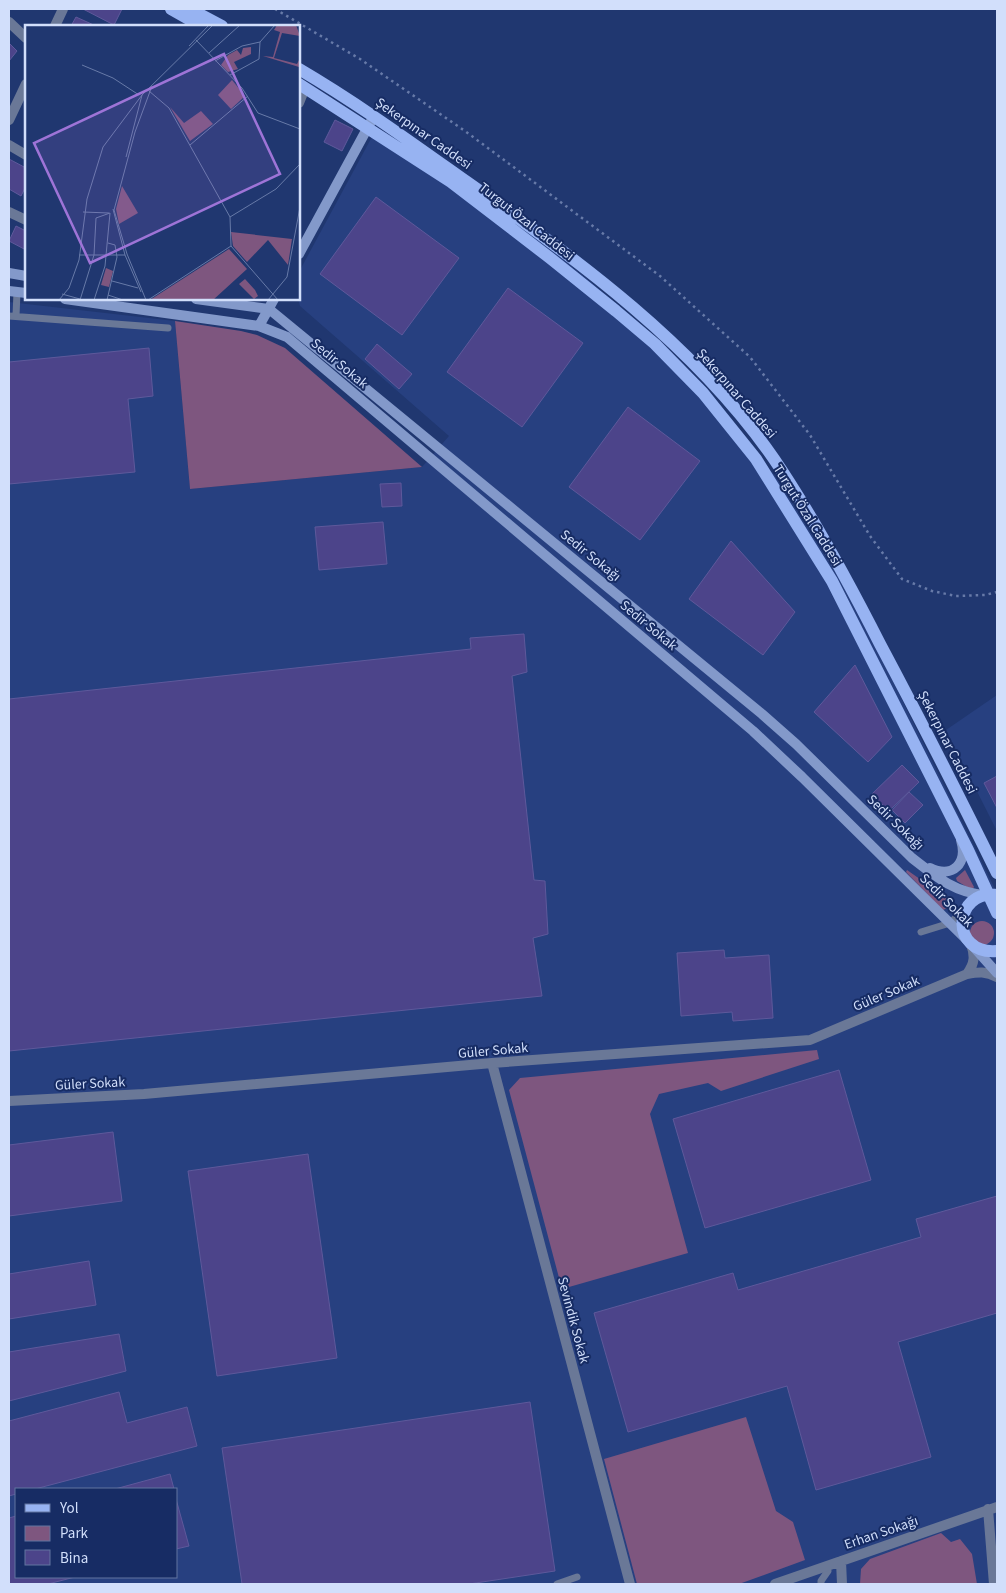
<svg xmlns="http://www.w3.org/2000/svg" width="1006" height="1593" viewBox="0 0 1006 1593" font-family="'Source Sans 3',sans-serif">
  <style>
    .built { fill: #274080; fill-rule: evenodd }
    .green { fill: #7e567f }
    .building { fill: #4c448a; stroke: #5e599b }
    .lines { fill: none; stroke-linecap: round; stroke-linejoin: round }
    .path { stroke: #677aa8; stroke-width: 2.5; stroke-dasharray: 2.5 4; stroke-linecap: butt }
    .lane { stroke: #6a7897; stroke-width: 7 }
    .street { stroke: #6a7897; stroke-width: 10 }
    .secondary { stroke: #8399ca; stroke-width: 10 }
    .primary { stroke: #97b3f2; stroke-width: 12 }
    .labels { text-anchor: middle; stroke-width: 4; stroke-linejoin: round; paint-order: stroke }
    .street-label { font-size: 14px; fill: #d2dffb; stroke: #172c64 }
    .inset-road { fill: none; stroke: #677aa8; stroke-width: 1 }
    .view { fill: #9e74d7; fill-opacity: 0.15; stroke: #9e74d7; stroke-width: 2.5 }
    .inset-edge { fill: none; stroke: #d2dffb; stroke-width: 2.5 }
  </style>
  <rect width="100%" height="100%" fill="#203770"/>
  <path class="built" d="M373 135 543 242 635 319 703 384 778 480 854 602 996 891 997 1584H9V302L175 321 190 489 422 467 449 436 300 306 298 299 299 272ZM16 1489H176V1577H16Z
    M997 695V831L946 730Z"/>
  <path class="green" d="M175 321 241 331 257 335 285 348 422 467 190 489Z
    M907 870 954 903V905L943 910 906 872Z
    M965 870 974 887 972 890 957 881 956 878Z
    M970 933a12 12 0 1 1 24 0a12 12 0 1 1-24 0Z
    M817 1050 819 1059 721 1091 708 1083 659 1094 650 1114 688 1253 562 1289 509 1090 520 1078Z
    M746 1417 776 1511 793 1522 805 1560 739 1584H637L604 1459Z
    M941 1533 951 1542 960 1539 972 1554 977 1584H860L861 1569 870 1559Z"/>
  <path class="building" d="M83 9H122L114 25Z
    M76 17 96 26H71Z
    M9 43 17 51 9 61Z
    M335 120 353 129 342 151 324 142Z
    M9 159 26 168V186L21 196 9 189Z
    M376 197 459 258 402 335 320 274Z
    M16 226 26 231V250L9 241Z
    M508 288 583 343 522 427 447 372Z
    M377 344 412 374 399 389 365 359Z
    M149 348 153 396 128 399 135 472 9 484V362Z
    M628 407 700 461 640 540 569 487Z
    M401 483 402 506 382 507 380 484Z
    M383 522 387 564 319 570 315 527Z
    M731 541 795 612 763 655 689 599Z
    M524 634 527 672 512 676 534 880 545 881 548 934 533 938 542 996 9 1051V699L471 649 470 638Z
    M855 665 892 737 868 762 814 712Z
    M902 765 919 782 889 811 872 794Z
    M997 776V808L984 783Z
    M909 792 923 805 905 823 892 810Z
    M724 950 725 958 769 955 773 1018 733 1021 732 1012 681 1016 677 953Z
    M839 1070 871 1180 705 1228 673 1119Z
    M113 1132 122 1201 9 1216V1145Z
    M308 1154 337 1358 217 1376 188 1171Z
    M997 1196V1313L898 1342 931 1457 816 1490 787 1386 628 1432 594 1313 733 1273 738 1290 921 1237 916 1219Z
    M89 1261 96 1305 9 1319V1274Z
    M119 1334 126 1371 9 1401V1352Z
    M119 1392 127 1423 187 1407 197 1446 35 1489H16V1494L9 1496V1421Z
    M530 1402 555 1571 469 1584H242L222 1448Z
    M170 1474 174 1489H115Z
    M176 1499 189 1546 176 1549Z
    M16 1516V1577H75L48 1584H9V1518Z"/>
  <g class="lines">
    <path class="path" d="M275 9 360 59 465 131 660 276 750 357 810 435 870 536 902 579 932 591 956 596 985 595 997 592"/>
    <path class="lane" d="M9 316 168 328
      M16 316 17 292
      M921 932 950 923 964 910
      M557 1584 577 1577
      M821 1584V1581L828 1571 826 1567"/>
    <path class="street" d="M9 22 26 38
      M55 26 63 9
      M299 103 305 88
      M9 120 26 84
      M9 145 26 155
      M9 212 26 220
      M967 974C975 963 975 956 971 944
      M492 1063 630 1584
      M9 1101 144 1094 492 1063 810 1040 967 974C978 972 986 971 997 977
      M988 1509 994 1584
      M841 1561 842 1584
      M775 1584 997 1507"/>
    <path class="secondary" d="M299 254 374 116
      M9 273 26 276
      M9 291 26 293
      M65 299 259 326 287 337 753 731 802 777 971 944 997 973
      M196 299 269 309 762 714 796 744 912 858C935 876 955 893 985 895
      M259 326 274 299
      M930 868C953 879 968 863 961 840"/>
    <path class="primary" d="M171 9 201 26
      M190 9 222 26
      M299 69C357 103 412 143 467 182 579 261 695 345 774 459 814 518 848 581 880 644 920 719 959 796 997 873
      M299 84 451 182 550 258 616 311 655 344 703 393 756 459 832 581 968 850 997 913
      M997 895C953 889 949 955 997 951"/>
  </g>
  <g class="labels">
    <g class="street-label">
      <text transform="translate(424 133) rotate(35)" y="5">Şekerpınar Caddesi</text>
      <text transform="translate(527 221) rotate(38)" y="5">Turgut Özal Caddesi</text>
      <text transform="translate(340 363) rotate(40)" y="5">Sedir Sokak</text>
      <text transform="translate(737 393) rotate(49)" y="5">Şekerpınar Caddesi</text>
      <text transform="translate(808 515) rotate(58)" y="5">Turgut Özal Caddesi</text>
      <text transform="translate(591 555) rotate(39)" y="5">Sedir Sokağı</text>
      <text transform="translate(649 625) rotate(40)" y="5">Sedir Sokak</text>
      <text transform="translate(948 742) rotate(63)" y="5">Şekerpınar Caddesi</text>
      <text transform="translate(896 822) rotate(44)" y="5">Sedir Sokağı</text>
      <text transform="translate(947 900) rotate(45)" y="5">Sedir Sokak</text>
      <text transform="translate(886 993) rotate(-23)" y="5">Güler Sokak</text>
      <text transform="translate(493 1050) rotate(-5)" y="5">Güler Sokak</text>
      <text transform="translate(90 1083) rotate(-3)" y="5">Güler Sokak</text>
      <text transform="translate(574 1320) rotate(75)" y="5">Sevindik Sokak</text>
      <text transform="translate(881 1532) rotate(-19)" y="5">Erhan Sokağı</text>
    </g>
  </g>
  <g transform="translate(25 25)">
    <rect width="275" height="275" fill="#203770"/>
    <path d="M252 0H271L275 11 257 8 249 33 272 39 275 33 274 42 238 31 248 32 255 7 249 5ZM226 22V29L209 37 213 44 203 47 196 40 203 30 212 25 216 30 218 23ZM207 55 220 71 206 84 193 70ZM145 82 159 98 176 86 188 99 165 116ZM97 161 113 188 94 199 91 184ZM206 207 267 214 263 240 243 215 222 237 208 221ZM204 224 222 244 188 275H125ZM81 243 88 246 84 262 76 260ZM220 254 230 265 233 271 229 274 214 259Z" fill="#7e567f"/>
    <path class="inset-road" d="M171 15 217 63 233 88 275 104M164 21 184 0M184 28 215 0M190 36 217 21 235 17 250 0M57 40 88 53 114 70M205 50 234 34 235 17M124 66 144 83 205 192M165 120 223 71M101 132 117 70M88 184 100 230 116 267M58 187 84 188M205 192 206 221 253 275M205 192 251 164 275 139M54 230H100M87 256 113 263M37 269 55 274M83 270 98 275M34 275 44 263 54 235 62 174 78 122 117 70 188 0M55 275 69 230 71 193 85 188 80 241 69 275M82 275 92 232 90 220 83 218M121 275 102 229 89 185 110 107 127 61M123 275 206 221M243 275 262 252 275 182"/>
    <path class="view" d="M199 29 255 149 65 238 9 118Z"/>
    <rect width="275" height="275" class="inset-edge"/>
  </g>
  <rect width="1006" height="1593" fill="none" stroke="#d2dffb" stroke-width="20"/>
  <rect x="15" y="1488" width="162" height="90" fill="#172c64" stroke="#6274a0"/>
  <rect x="25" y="1504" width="25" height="8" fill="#97b3f2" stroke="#6274a0"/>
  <text x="60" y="1513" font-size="15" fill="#d2dffb">Yol</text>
  <rect x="25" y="1526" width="25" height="15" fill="#7e567f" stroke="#6274a0"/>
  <text x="60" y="1538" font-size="15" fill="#d2dffb">Park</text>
  <rect x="25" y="1550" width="25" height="15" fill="#4c448a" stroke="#6274a0"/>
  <text x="60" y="1563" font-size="15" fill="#d2dffb">Bina</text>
</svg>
